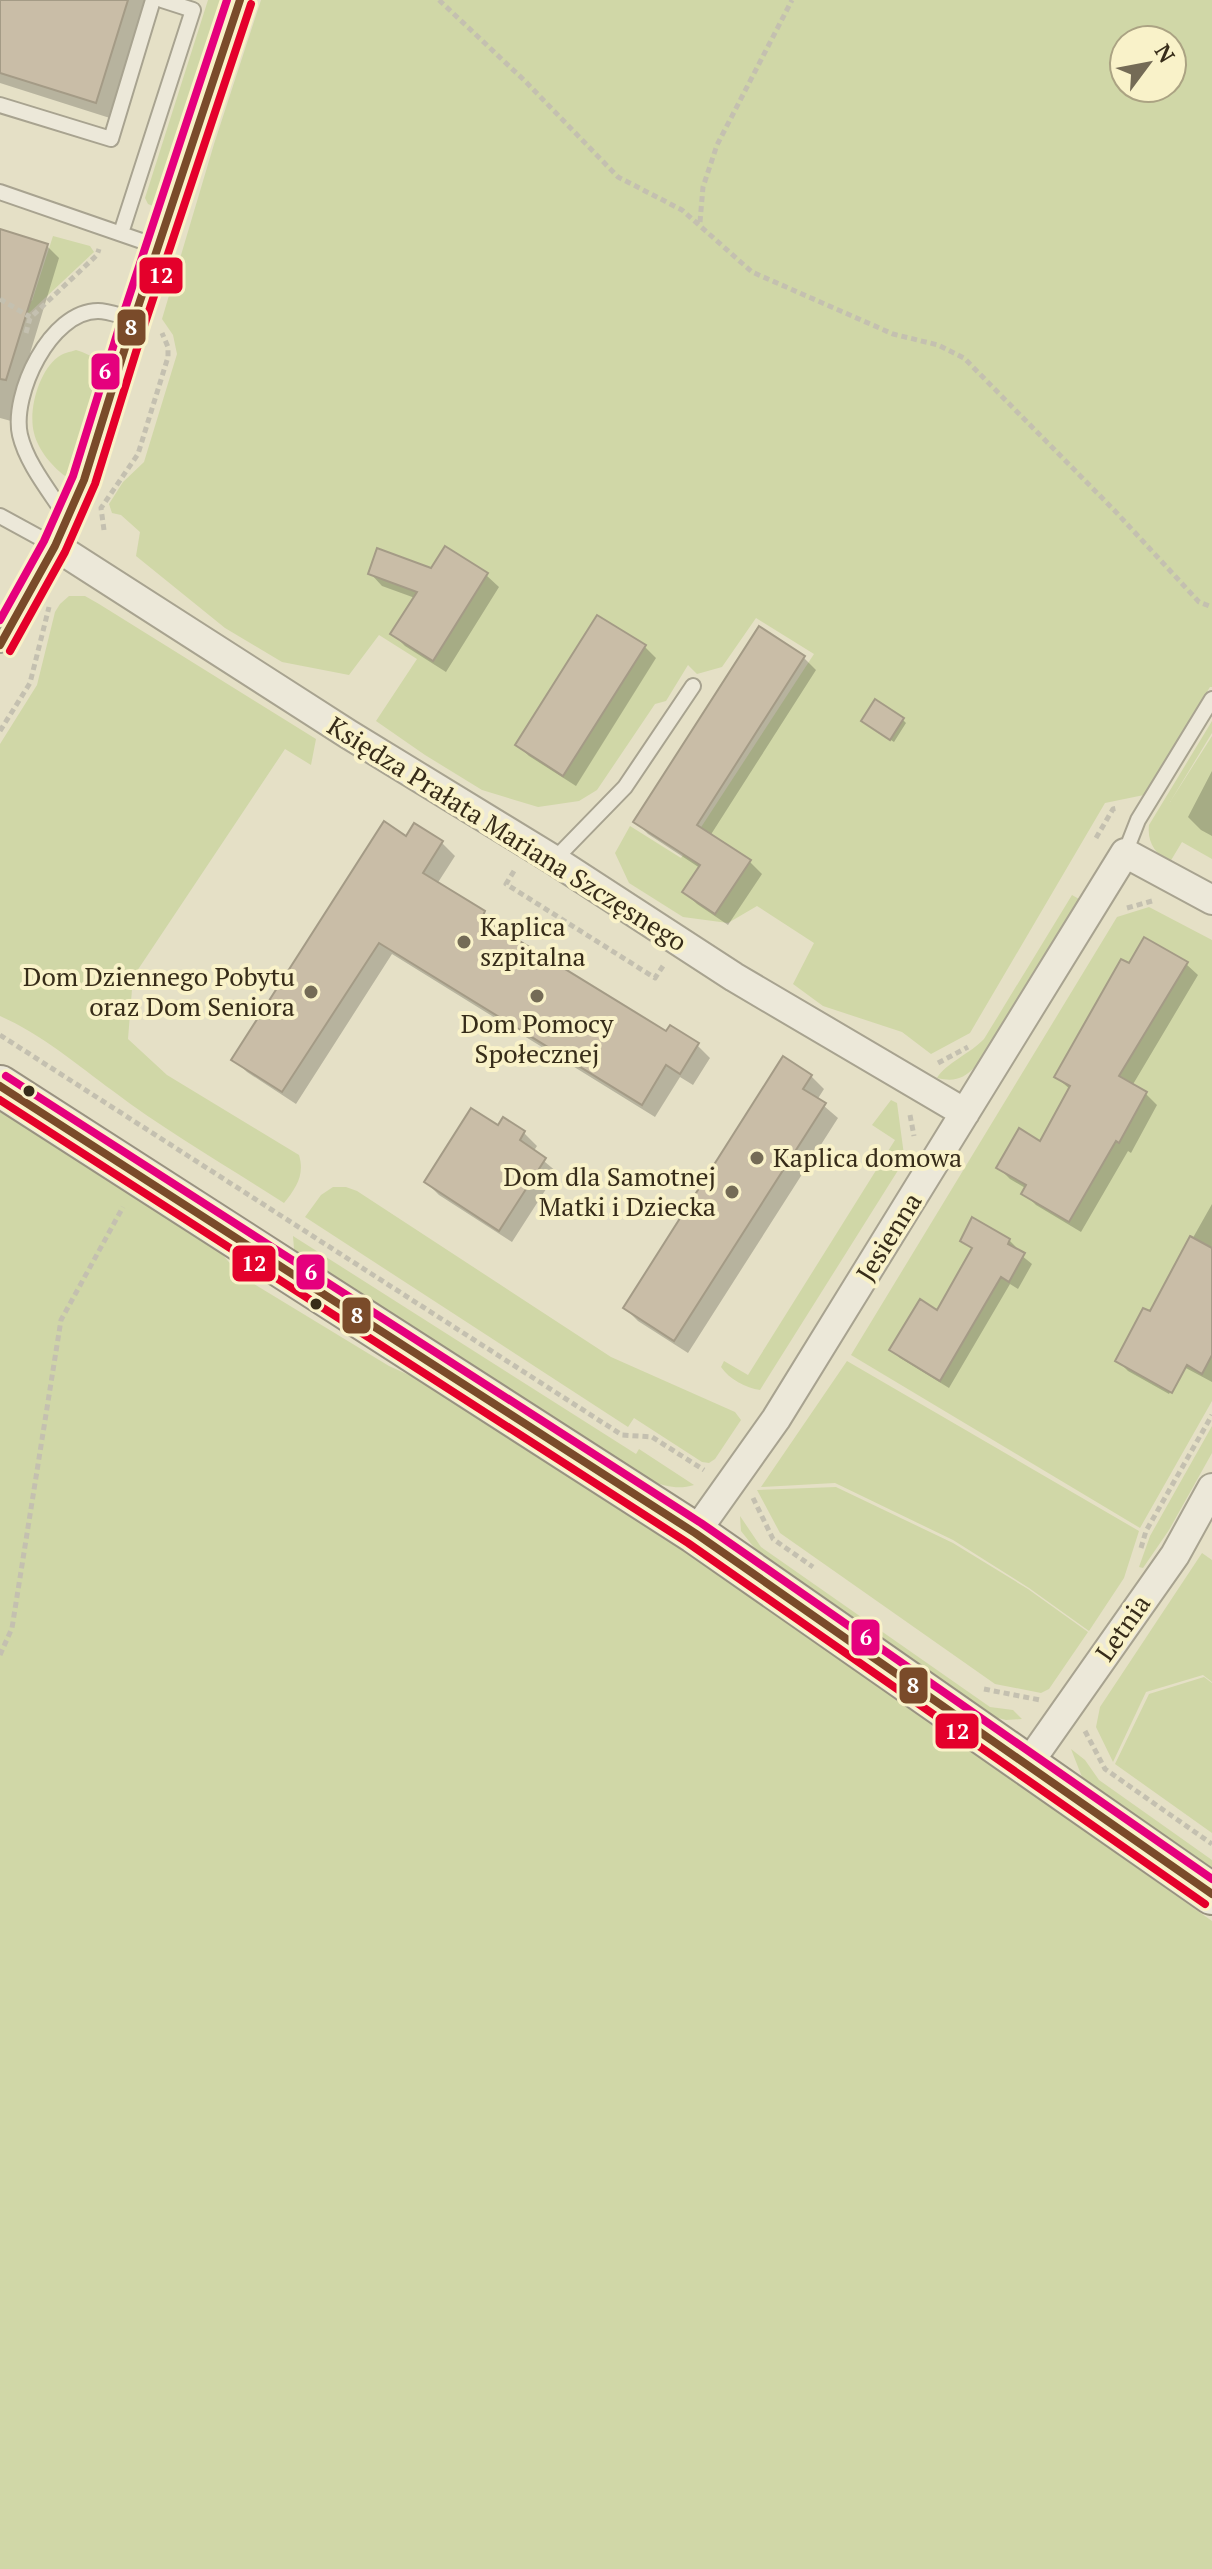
<svg xmlns="http://www.w3.org/2000/svg" width="1212" height="2569" viewBox="0 0 1212 2569" font-family="'PT Serif',serif">
  <style>
    .green { fill: #d0d7a7; fill-rule: evenodd }
    .shadow { fill: #0003 }
    .building { fill: #c9bda7; stroke: #a49b86; stroke-width: 2 }
    .lines { fill: none; stroke-linecap: round; stroke-linejoin: round }
    .lane-casing { stroke: #a8a390; stroke-width: 18 }
    .street-casing { stroke: #a8a390; stroke-width: 32 }
    .secondary-casing { stroke: #999280; stroke-width: 44 }
    .path { stroke: #c4c0b0; stroke-width: 5; stroke-dasharray: 6 4; stroke-linecap: butt }
    .lane { stroke: #ece8d9; stroke-width: 14 }
    .street { stroke: #ece8d9; stroke-width: 28 }
    .secondary { stroke: #ece8d9; stroke-width: 40 }
    .bus-1-casing { stroke: #f9f2c9; stroke-width: 14 }
    .bus-2-casing { stroke: #f9f2c9; stroke-width: 14 }
    .bus-3-casing { stroke: #f9f2c9; stroke-width: 14 }
    .bus-1 { stroke: #7a4b2a; stroke-width: 8 }
    .bus-2 { stroke: #e4002b; stroke-width: 8 }
    .bus-3 { stroke: #e5007d; stroke-width: 8 }
    .poi-dot { fill: #746b56; stroke: #f9f2c9; stroke-width: 3 }
    .bus-dot { fill: #372c19; stroke: #f9f2c9; stroke-width: 3 }
    .labels { text-anchor: middle; stroke-width: 8; stroke-linejoin: round; paint-order: stroke }
    .street-label { font-size: 26px; fill: #372c19; stroke: #f9f2c9 }
    .poi-label { font-size: 26px; fill: #372c19; stroke: #f9f2c9; text-anchor: start }
    .line-badge { stroke: #f9f2c9; stroke-width: 3 }
    .badge-label { font-size: 22px; text-anchor: middle; font-weight: bold; fill: #fff }
  </style>
  <rect width="100%" height="100%" fill="#e5e0c6"/>
  <path class="green" d="M208 0H227L161 203 155 207 148 204 145 198Z
    M261 0H1212V687H1210L1144 795 1105 803 970 1033 931 1054 902 1032 823 1006 793 984 814 943 757 906 728 923 683 917 629 883 615 853 630 826 681 858 814 654 756 618 722 667 697 674 688 665 666 701 655 704 597 790 579 801 538 807 482 790 425 755 376 721 417 659 379 635 349 675 282 662 225 628 136 556 140 532 121 515 112 513 109 504 123 482 144 462 177 354 173 335 162 319 214 144ZM1124 40H1172V88H1124Z
    M53 236 90 246 94 252 29 313 0 295V292L32 301Z
    M76 350C93 355 104 363 105 382L76 475 68 478C53 468 38 450 34 433 28 410 39 371 58 357 63 353 70 352 76 350Z
    M69 596H85L99 604 316 739 311 765 285 749 133 977 128 1039 167 1075 299 1155C305 1175 296 1188 284 1203 227 1166 167 1132 113 1091 76 1064 43 1035 0 1016V744L37 685 55 612 60 604Z
    M1212 721V733L1170 802 1212 736V859L1182 842 1170 862C1155 854 1147 842 1149 825Z
    M1072 895 1079 899 976 1066C963 1079 955 1082 937 1078 946 1063 971 1053 984 1039Z
    M1149 907 1212 940V1401L1140 1528 851 1355 1117 917Z
    M891 1100 897 1103 904 1155 902 1164 760 1390C746 1388 729 1379 721 1367L724 1361 748 1375 895 1140 872 1125Z
    M0 1108 215 1246 241 1276 389 1366 440 1389 687 1550 1212 1921V2569H0Z
    M333 1187H346L357 1191 611 1357 735 1412 741 1420 715 1459 709 1463 702 1462 634 1418 628 1427 305 1217 321 1195Z
    M293 1236 636 1454 639 1449 694 1485C678 1490 666 1486 650 1481L302 1259 294 1249Z
    M847 1361 1139 1531 1124 1578 1089 1631 1029 1588 953 1540 835 1483 761 1487Z
    M1212 1426V1453L1169 1530 1143 1568 1139 1567 1150 1536Z
    M836 1487 953 1543 1028 1589 1088 1632 1049 1689 1041 1693 995 1684 780 1533 757 1490Z
    M740 1516 761 1547 990 1707 1013 1710 1022 1719 1006 1720 990 1716 760 1555 741 1531Z
    M1202 1553 1212 1560V1682L1203 1675 1146 1692 1113 1762 1096 1727 1100 1707Z
    M1204 1677 1212 1683V1833L1115 1764 1149 1694Z
    M1071 1749 1085 1760 1099 1780 1212 1860V1872L1095 1790 1082 1777Z"/>
  <path class="shadow" d="M0 0H150L113 119 0 83Z
    M0 231 47 246 59 258 28 360 35 367 11 421 0 418Z
    M432 571 486 575 499 587 446 672 405 646 393 634 415 598 382 586 370 573Z
    M759 629 804 658 816 670 710 836 749 861 762 874 728 925 697 904 685 892 700 868 648 834 636 822Z
    M645 647 656 658 576 786 529 756 517 745Z
    M902 719 906 723 894 742 868 725Z
    M1212 771V836L1201 830 1188 817Z
    M415 825 442 843 455 856 437 884 484 913 497 926 496 928 667 1034 697 1045 710 1058 693 1085 680 1077 655 1117 392 954 296 1104 247 1072 234 1059Z
    M1186 964 1198 975 1132 1086 1146 1094 1157 1105 1131 1153 1128 1151 1081 1232 1036 1205 1024 1193 1027 1189 1010 1179 998 1167 1041 1143 1071 1090 1056 1077 1129 966Z
    M811 1076 824 1089 817 1100 838 1118 688 1353 638 1321 625 1308Z
    M504 1120 524 1133 537 1146 533 1152 557 1172 512 1242 439 1195 426 1182 498 1128Z
    M1212 1204V1382L1184 1367 1169 1394 1128 1371 1117 1360 1150 1314Z
    M962 1240H1009L1018 1249 1016 1251 1032 1264 1018 1289 1010 1284 949 1388 900 1358 891 1349 938 1312 973 1250Z"/>
  <path class="building" d="M0 0H128L96 103 0 73Z
    M0 229 48 244 6 380 0 379Z
    M445 546 488 573 433 661 390 634 417 592 368 574 377 548 431 568Z
    M597 615 646 645 563 776 515 745Z
    M759 626 805 656 697 825 751 860 715 914 682 892 700 865 633 822Z
    M875 699 904 718 890 740 861 721Z
    M384 821 406 836 414 823 443 841 423 873 485 911 482 918 666 1031 670 1025 699 1043 680 1074 666 1065 642 1105 379 943 282 1092 231 1060Z
    M1144 937 1188 962 1119 1076 1147 1092 1119 1143 1116 1141 1069 1222 1021 1194 1026 1185 996 1168 1019 1128 1040 1141 1070 1086 1054 1077 1121 959 1129 963Z
    M783 1056 812 1075 803 1089 826 1103 674 1341 623 1308Z
    M471 1108 498 1125 503 1117 525 1131 520 1140 546 1158 499 1231 424 1182Z
    M972 1217 1010 1239 1008 1244 1025 1253 1009 1282 1001 1277 940 1381 889 1350 920 1299 937 1310 972 1248 960 1241Z
    M1190 1236 1212 1248V1355L1202 1374 1187 1365 1172 1393 1115 1361 1143 1308 1150 1311Z"/>
  <g class="lines">
    <g class="lane-casing">
      <path id="lane" d="M0 105 111 139 153 0
        M0 192 159 247
        M121 233 193 10 162 0
        M0 516 55 546
        M68 520C52 494 27 465 20 435 11 395 50 311 98 311 109 311 123 317 134 319
        M0 645 55 546 84 480 134 319 240 0
        M1125 853 1138 820 1212 699
        M554 860 625 787 693 686"/>
    </g>
    <g class="street-casing">
      <path id="street" d="M55 546 348 734 554 860 734 977 965 1113
        M695 1533 776 1419 1125 853 1212 900
        M1028 1764 1175 1555 1212 1488"/>
    </g>
    <g class="secondary-casing">
      <path id="secondary" d="M0 1086 695 1533 1212 1894"/>
    </g>
    <path class="path" d="M439 0 525 81 618 177 682 210 752 272 893 334 938 345 964 358 1115 511 1199 602 1212 607
      M700 222 703 187 717 145 792 0
      M0 299 30 317
      M26 333 30 318 97 255 99 249
      M104 530 101 508 138 454 168 357V347L162 333
      M0 731 30 683 49 607
      M1096 838 1113 809 1118 808
      M514 871 506 884 655 978 663 966
      M1127 908 1152 901
      M0 1035 622 1435 652 1437 704 1470
      M938 1063 968 1047
      M910 1115 914 1136
      M753 1498 773 1539 813 1567
      M1141 1548 1146 1531 1212 1415
      M0 1655 12 1628 61 1320 123 1207
      M984 1689 1040 1700
      M1085 1731 1105 1769 1212 1844"/>
    <use href="#lane" class="lane"/>
    <use href="#street" class="street"/>
    <use href="#secondary" class="secondary"/>
    <g class="bus-1-casing">
      <path id="bus-1" d="M0 645 55 546 84 480 134 319 240 0
        M0 1086 695 1533 1212 1894"/>
    </g>
    <g class="bus-2-casing">
      <path id="bus-2" d="M10 651 65 552 95 484 145 323 251 4
        M0 1100 688 1543 1205 1904"/>
    </g>
    <g class="bus-3-casing">
      <path id="bus-3" d="M0 620 44 541 73 476 123 315 227 0
        M6 1076 701 1523 1212 1879"/>
    </g>
    <use href="#bus-1" class="bus-1"/>
    <use href="#bus-2" class="bus-2"/>
    <use href="#bus-3" class="bus-3"/>
  </g>
  <g class="poi-dot">
    <circle cx="464" cy="942" r="8"/>
    <circle cx="311" cy="992" r="8"/>
    <circle cx="537" cy="996" r="8"/>
    <circle cx="757" cy="1158" r="8"/>
    <circle cx="732" cy="1192" r="8"/>
  </g>
  <g class="bus-dot">
    <circle cx="29" cy="1091" r="7"/>
    <circle cx="316" cy="1304" r="7"/>
  </g>
  <g class="labels">
    <g class="street-label">
      <text transform="translate(507 834) rotate(32)" y="9">Księdza Prałata Mariana Szczęsnego</text>
      <text transform="translate(889 1237) rotate(-58)" y="9">Jesienna</text>
      <text transform="translate(1123 1628) rotate(-55)" y="9">Letnia</text>
    </g>
    <g class="poi-label">
      <text x="480" y="936">Kaplica<tspan x="480" dy="30">szpitalna</tspan></text>
      <text x="295" y="986" text-anchor="end">Dom Dziennego Pobytu<tspan x="295" dy="30">oraz Dom Seniora</tspan></text>
      <text x="537" y="1033" text-anchor="middle">Dom Pomocy<tspan x="537" dy="30">Społecznej</tspan></text>
      <text x="773" y="1167">Kaplica domowa</text>
      <text x="716" y="1186" text-anchor="end">Dom dla Samotnej<tspan x="716" dy="30">Matki i Dziecka</tspan></text>
    </g>
  </g>
  <g class="line-badge">
    <rect x="138" y="256" width="46" height="39" rx="8" fill="#e4002b"/>
    <rect x="116" y="308" width="31" height="39" rx="8" fill="#7a4b2a"/>
    <rect x="90" y="352" width="31" height="39" rx="8" fill="#e5007d"/>
    <rect x="231" y="1244" width="46" height="39" rx="8" fill="#e4002b"/>
    <rect x="295" y="1253" width="31" height="38" rx="8" fill="#e5007d"/>
    <rect x="341" y="1296" width="31" height="39" rx="8" fill="#7a4b2a"/>
    <rect x="850" y="1618" width="31" height="39" rx="8" fill="#e5007d"/>
    <rect x="898" y="1666" width="31" height="39" rx="8" fill="#7a4b2a"/>
    <rect x="934" y="1712" width="46" height="38" rx="8" fill="#e4002b"/>
  </g>
  <g class="badge-label">
    <text x="161" y="283">12</text>
    <text x="131" y="335">8</text>
    <text x="105" y="379">6</text>
    <text x="254" y="1271">12</text>
    <text x="311" y="1280">6</text>
    <text x="357" y="1323">8</text>
    <text x="866" y="1645">6</text>
    <text x="913" y="1693">8</text>
    <text x="957" y="1739">12</text>
  </g>
  <g transform="translate(1148 64) rotate(58)"><circle r="38" fill="#f9f2c9" stroke="#aba383" stroke-width="2"/>
  <path d="M0-6L14 30L0 20L-14 30Z" fill="#746b56"/>
  <text y="-12" font-size="22" font-weight="bold" text-anchor="middle" fill="#372c19">N</text>
  </g>
</svg>
